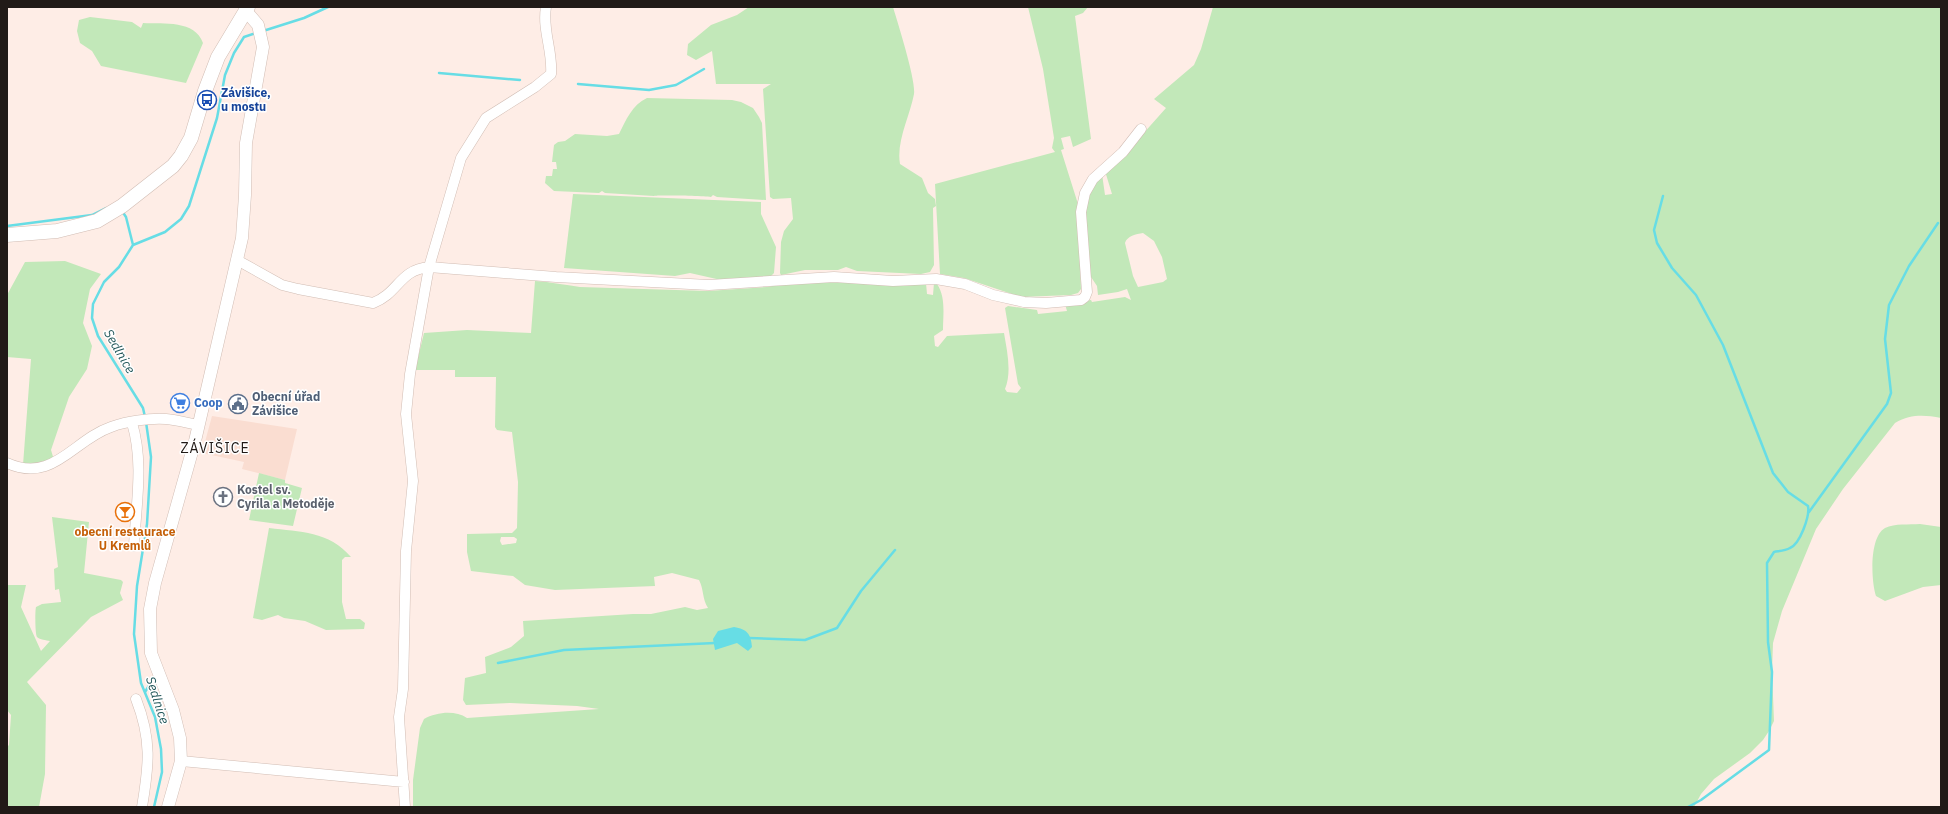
<svg xmlns="http://www.w3.org/2000/svg" width="1948" height="814" viewBox="0 0 1948 814" font-family="'IBM Plex Sans',sans-serif">
  <style>
    .built { fill: #faddd1 }
    .green { fill: #c2e8b9; fill-rule: evenodd }
    .water { fill: #67dde5 }
    .lines { fill: none; stroke-linecap: round; stroke-linejoin: round }
    .stream { stroke: #67dde5; stroke-width: 2.5 }
    .minor-casing { stroke: #d1bdb4; stroke-width: 11 }
    .tertiary-casing { stroke: #d1bdb4; stroke-width: 13 }
    .secondary-casing { stroke: #d1bdb4; stroke-width: 15 }
    .minor { stroke: #fff; stroke-width: 10 }
    .tertiary { stroke: #fff; stroke-width: 12 }
    .secondary { stroke: #fff; stroke-width: 14 }
    .labels { text-anchor: middle; stroke-width: 3; stroke-linejoin: round; paint-order: stroke }
    .transit-label { font-size: 12px; font-weight: bold; fill: #164399; stroke: #fff; text-anchor: start }
    .service-label { font-size: 12px; font-weight: bold; fill: #4e5e75; stroke: #fff; text-anchor: start }
    .shop-label { font-size: 12px; font-weight: bold; fill: #366cbe; stroke: #fff; text-anchor: start }
    .worship-label { font-size: 12px; font-weight: bold; fill: #5b616d; stroke: #fff; text-anchor: start }
    .food-label { font-size: 12px; font-weight: bold; fill: #c56008; stroke: #fff }
    .water-label { font-size: 13px; font-style: italic; fill: #24585b; stroke: #fff }
    .quarter-label { font-size: 14px; letter-spacing: 1px; fill: #211a17; stroke: #fff }
  </style>
  <rect width="100%" height="100%" fill="#feede6"/>
  <path class="built" d="M212 416 297 429 285 480 242 469 244 462 202 453Z"/>
  <path class="green" d="M749 7H893C898 24 916 80 914 94 910 116 896 141 900 164L922 178 928 193 935 199 936 206 933 208 934 265 930 272 921 274 857 271 846 267 838 270H805L781 275 780 273 781 242 784 231 793 219 791 198 773 199 770 197 763 89 771 84H716L712 51 696 60 687 55 688 44 711 25 737 15Z
    M1028 7H1088L1083 13 1075 16 1091 139 1073 147 1070 136 1061 138 1064 149 1061 150 1078 204 1081 289 1078 293 1071 295 1021 297 964 278 940 274 935 184 1055 152 1052 148 1054 138 1043 69Z
    M1213 7H1941V418C1924 415 1911 414 1895 423L1843 489 1816 529 1782 611 1773 643 1772 671 1774 721 1769 731 1763 740 1750 753 1714 779 1701 794 1694 807H413V780L420 728 424 719C437 712 455 710 467 718L599 709 577 706 510 703 466 705 463 700 465 678 486 673 485 657 511 647 524 636 523 621 633 614H651L685 607 697 610 708 608C702 599 704 589 699 580L672 573 654 577 655 586 555 590 525 585 513 576 471 571 467 552V534L512 533 517 528 518 482 512 432 497 430 495 427 496 377H455V370H415L424 333 467 330 531 333 535 281C551 282 565 285 580 287L708 291 767 287 793 282 820 281 926 283 927 294 933 295 934 283 937 284C946 297 943 315 943 330L934 336 935 346 938 347 947 336 1004 333C1007 351 1012 372 1005 389L1007 392 1017 393 1021 388 1018 384 1005 308 1008 306 1037 310 1038 314 1067 311 1065 304 1091 300 1092 302 1125 297 1131 300 1127 289 1118 292 1098 295 1097 286 1089 274 1084 198 1102 174 1105 195 1112 194 1105 171 1126 153 1166 108 1154 99 1194 65 1201 49ZM1143 233 1154 241 1162 257 1167 279 1163 282 1138 287 1133 276 1125 243C1127 236 1136 234 1143 233ZM501 537H514L517 539 516 543 502 545 500 541Z
    M90 17 132 22 141 28 143 23C164 24 195 20 203 43L186 83 101 66 92 51 80 43 77 31 79 20Z
    M647 98 732 100 741 102 753 108 759 117 762 123 766 200 717 197 713 195 711 197C703 196 657 195 654 196L605 193 602 191 599 193 554 191 545 183 546 176H552L553 169H557L556 162H552L554 145 558 142 565 141 575 134 607 136 619 134C626 120 632 105 647 98Z
    M573 194 761 202V214L776 247 774 273 771 276 721 280 690 273 675 276 564 268Z
    M65 261 101 274 90 289 83 323 92 346 87 369 69 397 51 450 54 460 23 465 31 359 7 357V295L25 262Z
    M259 473 285 480V483L302 488 293 526 249 520Z
    M52 517 89 522 84 573 121 580 123 582 120 593 123 600 91 617 27 682 46 705 45 774 39 807H7V747L9 745 11 715 7 710V585H26L21 607 41 651 50 641C46 640 40 640 37 637 35 634 35 611 36 607L42 604 61 602 59 589 55 590 54 569 58 567Z
    M1920 524 1941 527V585L1923 587 1885 601 1876 596C1871 581 1869 537 1885 528 1895 523 1909 525 1920 524Z
    M269 528C300 532 329 531 351 557H345L342 560V602L346 619H360L365 623 364 629 326 630 305 621 284 618 278 615 262 620 253 618Z"/>
  <path class="water" d="M734 627C747 629 751 634 752 647L748 651 737 643 715 650 713 639 718 631Z"/>
  <g class="lines">
    <path class="stream" d="M263 31 304 18 328 7
      M439 73 520 80
      M578 84 649 90 676 85 704 69
      M1663 196 1654 230 1657 243 1672 268 1696 295 1723 345 1773 473 1788 492 1808 506C1810 516 1800 544 1790 548 1785 551 1779 551 1774 552L1767 563 1768 642 1772 672 1769 750 1701 800 1688 807
      M122 211 126 217 133 245
      M7 226 92 215 106 208
      M145 417 143 408 98 336 92 318 93 304 104 282 119 267 133 245 165 232 181 219 189 206 217 118 225 75 234 53 244 37 256 33
      M146 422 151 457 147 524 137 586 134 634 141 683 155 717 161 749 162 772 154 807
      M1809 512 1887 404 1891 393 1885 339 1889 305 1909 266 1938 223
      M749 638 805 640 837 628 861 591 895 550
      M498 663 564 650 715 643
      M145 692 150 684"/>
    <g class="minor-casing">
      <path id="minor" d="M237 260 282 285 298 289 373 303C399 293 399 270 429 267L556 277 709 285 834 277 893 281 936 279 965 284 993 295 1024 302 1046 303 1081 300 1085 297 1087 292 1081 212 1085 193 1093 179 1123 152 1141 129
        M132 423C144 462 136 505 134 546
        M7 463C53 484 73 440 111 427 127 421 149 418 166 419 177 420 188 423 199 425
        M136 699C152 740 149 765 142 807
        M181 761 404 782
        M405 807 399 717 403 689 406 551 413 481 406 414 410 374 429 267 461 158 486 118 535 87 551 74C553 51 542 30 546 7"/>
    </g>
    <g class="tertiary-casing">
      <path id="tertiary" d="M168 807 181 761 180 738 173 710 151 653 150 609 155 583 195 441 242 238 245 195 246 143 263 47 258 25 246 11"/>
    </g>
    <g class="secondary-casing">
      <path id="secondary" d="M7 235 57 231 97 221 122 206 173 166 181 156 191 138 205 91 218 57 248 7"/>
    </g>
    <use href="#minor" class="minor"/>
    <use href="#tertiary" class="tertiary"/>
    <use href="#secondary" class="secondary"/>
  </g>
  <defs>
    <g id="bus-ring" transform="scale(1)"><circle r="9.5" fill="#fff" stroke="#1a4fb4" stroke-width="1.5"/><path d="M-5-6H5V4H4V6H2V4H-2V6H-4V4H-5ZM-3.5-4V0h7V-4ZM-3.5 1.2v1.5H-2V1.2ZM2 1.2v1.5H3.5V1.2Z" fill="#1a4fb4"/></g>
    <g id="supermarket-ring" transform="scale(1)"><circle r="9.5" fill="#fff" stroke="#3f7fe0" stroke-width="1.5"/><path d="M-6-5.5h2.5l.6 2H6L4.5 2H-2.5L-4.4-4H-6ZM-1.5 3.2a1.3 1.3 0 1 0 .1 0ZM3 3.2a1.3 1.3 0 1 0 .1 0Z" fill="#3f7fe0"/></g>
    <g id="civic-ring" transform="scale(1)"><circle r="9.5" fill="#fff" stroke="#5c6f8a" stroke-width="1.5"/><path d="M-.6-6.5H3V-4.5H.6V-3L4-1V1h2V6H-6V1h2V-1L-.6-3ZM-1.2 2.5V6h2.4V2.5Z" fill="#5c6f8a"/></g>
    <g id="church-ring" transform="scale(1)"><circle r="9.5" fill="#fff" stroke="#6b7280" stroke-width="1.5"/><path d="M-1.2-6h2.4v3.5h3.3v2.4h-3.3V6h-2.4V-.1h-3.3v-2.4h3.3Z" fill="#6b7280"/></g>
    <g id="bar-ring" transform="scale(1)"><circle r="9.5" fill="#fff" stroke="#e8710a" stroke-width="1.5"/><path d="M-6-5H6L.8 .8V4.5H3.5V6h-7V4.5H-.8V.8Z" fill="#e8710a"/></g>
  </defs>
  <g fill-rule="evenodd">
    <use href="#bus-ring" x="207" y="100"/>
    <use href="#supermarket-ring" x="180" y="403"/>
    <use href="#civic-ring" x="238" y="404"/>
    <use href="#church-ring" x="223" y="497"/>
    <use href="#bar-ring" x="125" y="512"/>
  </g>
  <g class="labels">
    <g class="transit-label">
      <text x="221" y="97">Závišice,<tspan x="221" dy="14">u mostu</tspan></text>
    </g>
    <g class="service-label">
      <text x="252" y="401">Obecní úřad<tspan x="252" dy="14">Závišice</tspan></text>
    </g>
    <g class="shop-label">
      <text x="194" y="407">Coop</text>
    </g>
    <g class="worship-label">
      <text x="237" y="494">Kostel sv.<tspan x="237" dy="14">Cyrila a Metoděje</tspan></text>
    </g>
    <g class="food-label">
      <text x="125" y="536">obecní restaurace<tspan x="125" dy="14">U Kremlů</tspan></text>
    </g>
    <g class="water-label">
      <text transform="translate(120 351) rotate(60)" y="5">Sedlnice</text>
      <text transform="translate(158 700) rotate(72)" y="5">Sedlnice</text>
    </g>
    <g class="quarter-label">
      <text x="215" y="453">ZÁVIŠICE</text>
    </g>
  </g>
  <rect width="1948" height="814" fill="none" stroke="#211a17" stroke-width="16"/>
</svg>
